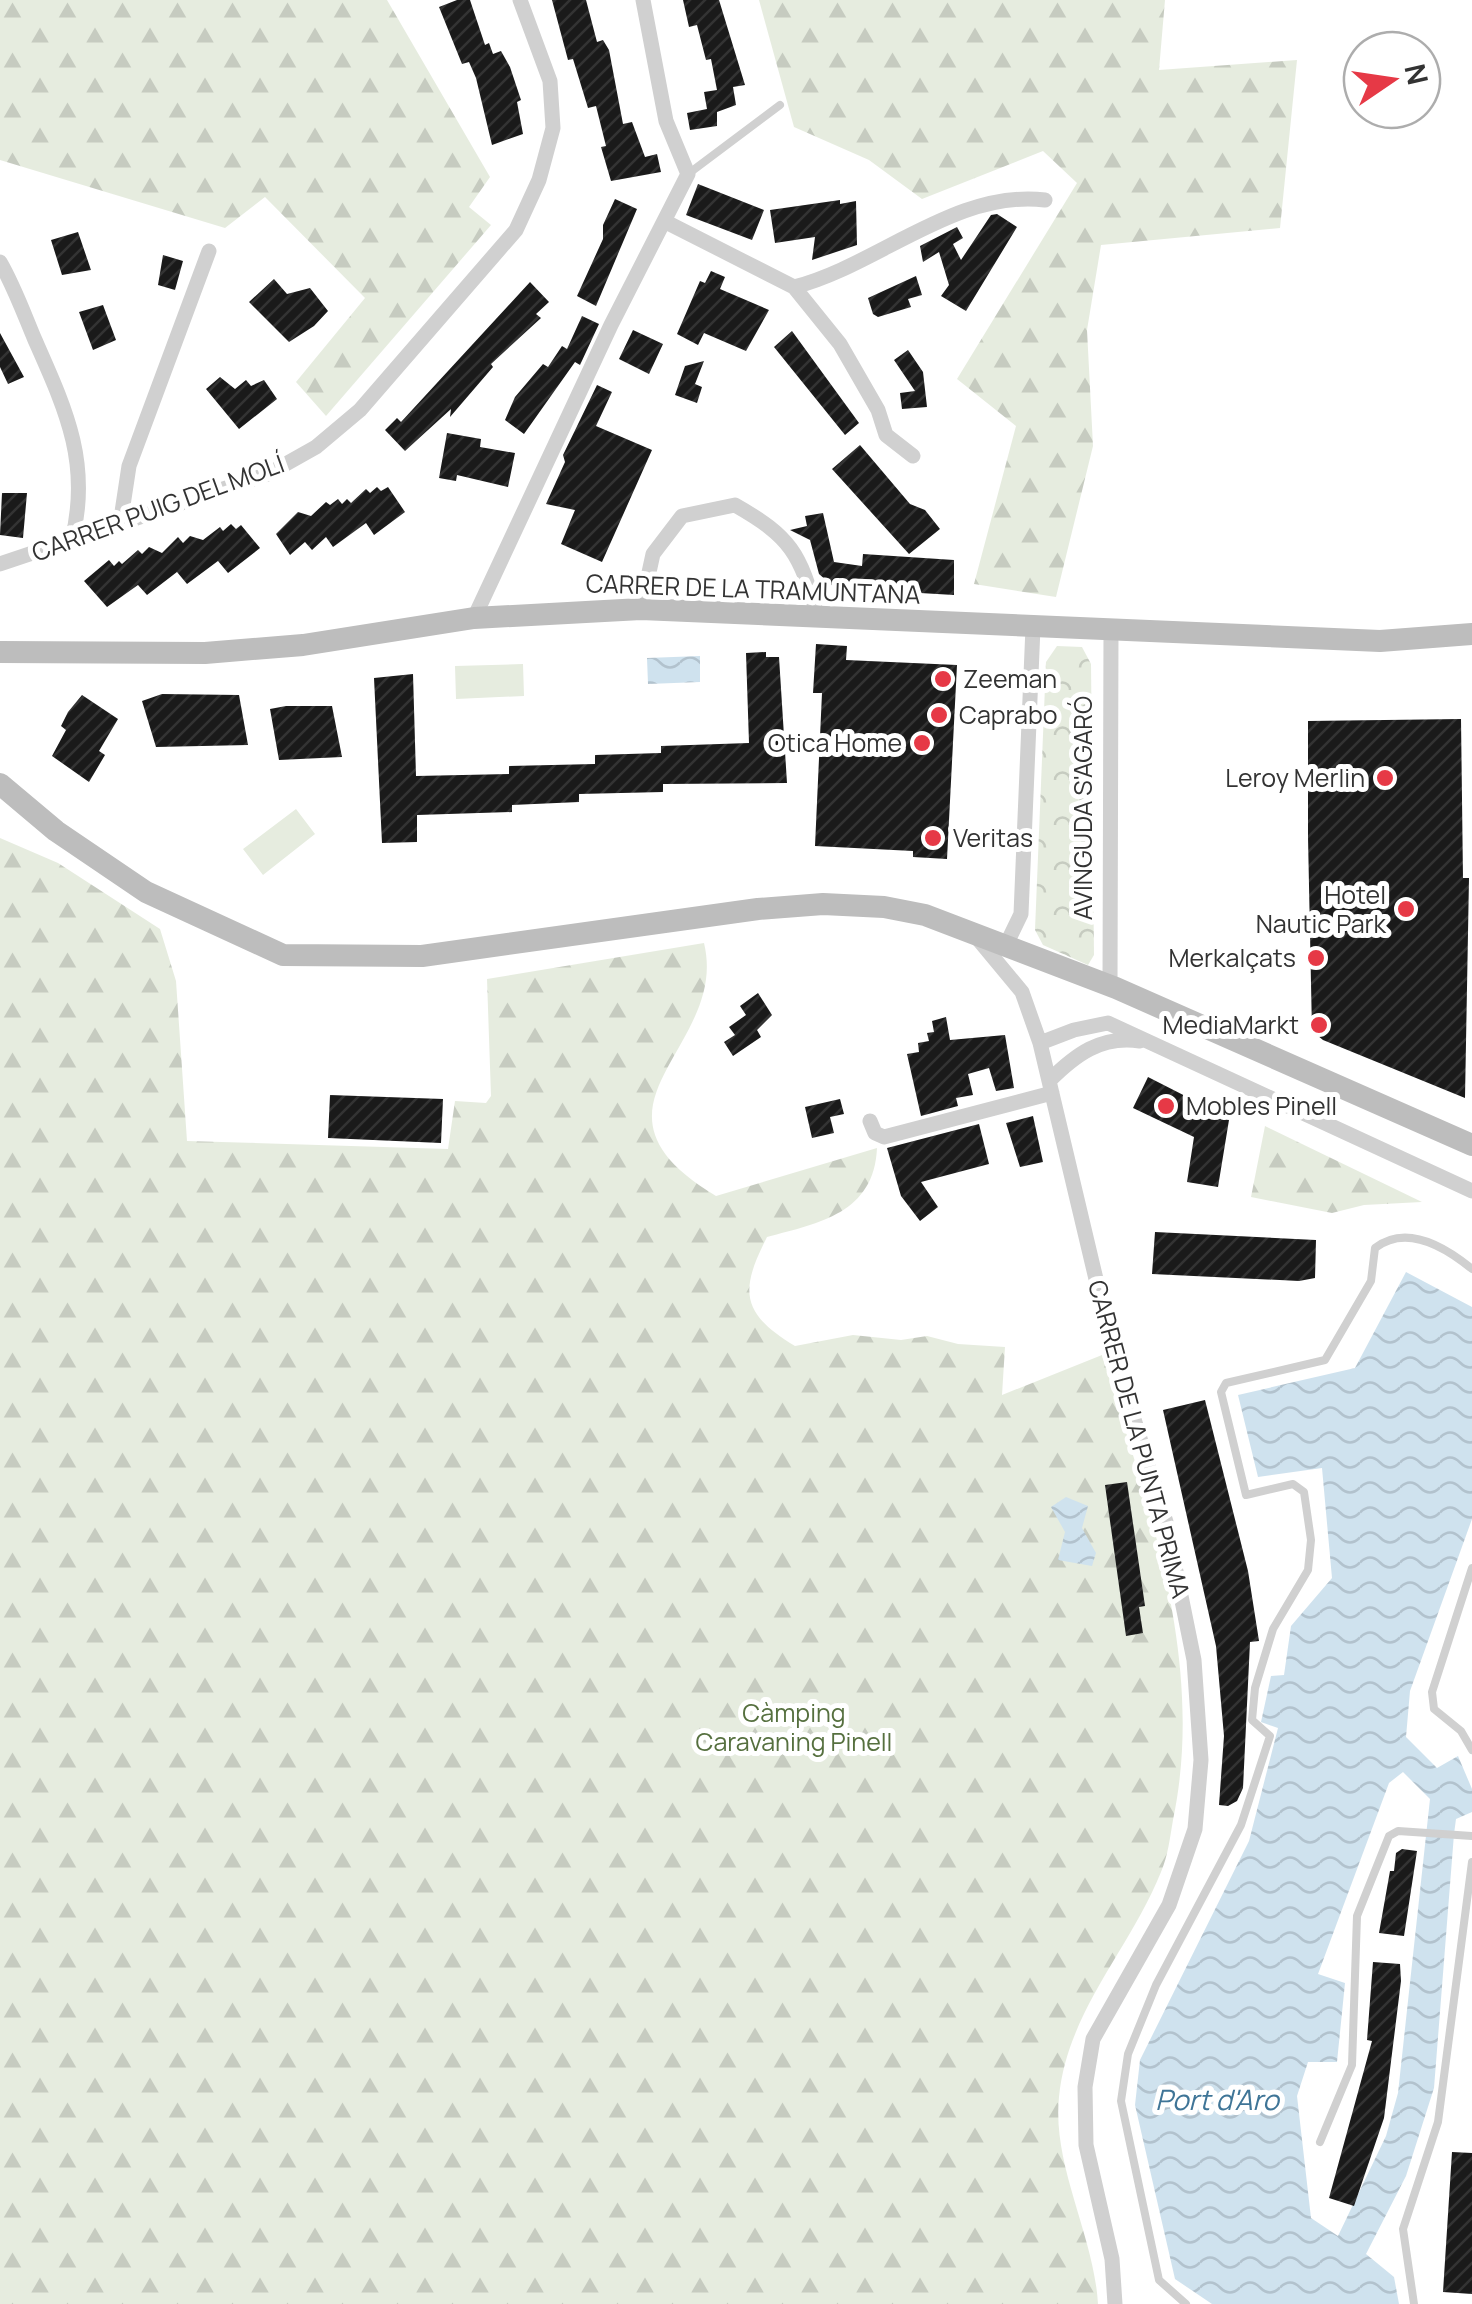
<svg xmlns="http://www.w3.org/2000/svg" width="1472" height="2304" viewBox="0 0 1472 2304" font-family="Manrope,sans-serif">
  <style>
    .grass { fill: #e6ecdf }
    .forest { fill: url(#forest-firs) }
    .park { fill: url(#park-crowns) }
    .water { fill: url(#water-waves); fill-rule: evenodd }
    .building { fill: url(#building-hatch) }
    .lines { fill: none; stroke-linecap: round; stroke-linejoin: round }
    .service { stroke: #d0d0d0; stroke-width: 8 }
    .minor { stroke: #d0d0d0; stroke-width: 15 }
    .secondary { stroke: #bdbdbd; stroke-width: 22 }
    .poi-dot { fill: #e63946; stroke: #fff; stroke-width: 4 }
    .labels { text-anchor: middle; stroke-width: 10; stroke-linejoin: round; paint-order: stroke }
    .street-label { font-size: 25px; fill: #333; stroke: #fff }
    .poi-label { font-size: 25px; fill: #333; stroke: #fff; text-anchor: end }
    .park-label { font-size: 25px; fill: #56703f; stroke: #fff }
    .water-label { font-size: 28px; font-style: italic; fill: #3f7597; stroke: #fff }
  </style>
  <defs>
    <pattern id="forest-firs" width="22" height="20" patternUnits="userSpaceOnUse" patternTransform="scale(2.5)"><rect width="22" height="20" fill="#e6ecdf"/><path d="M5 1l3.5 6h-7zM16 11l3.5 6h-7z" fill="#c6cbc0"/></pattern>
    <pattern id="park-crowns" width="20" height="18" patternUnits="userSpaceOnUse" patternTransform="scale(2.5)"><rect width="20" height="18" fill="#e6ecdf"/><path d="M2 6a3 3 0 1 1 6 0M12 15a3 3 0 1 1 6 0" fill="none" stroke="#c6cbc0"/></pattern>
    <pattern id="water-waves" width="16" height="10" patternUnits="userSpaceOnUse" patternTransform="scale(2.5)"><rect width="16" height="10" fill="#cfe2ee"/><path d="M0 5q4-4 8 0t8 0" fill="none" stroke="#b2c2cd"/></pattern>
    <pattern id="building-hatch" width="6" height="6" patternUnits="userSpaceOnUse" patternTransform="scale(2.5)"><rect width="6" height="6" fill="#1a1a1a"/><path d="M-1 1l2-2M0 6l6-6M5 7l2-2" fill="none" stroke="#333"/></pattern>
  </defs>
  <rect width="100%" height="100%" fill="#fff"/>
  <path class="grass" d="M523 664 524 696 456 699 455 666Z
    M296 809 315 834 263 875 243 849Z"/>
  <path class="forest" d="M0 0H387L490 177 469 207 491 225 326 416 296 382 365 298 265 197 225 228 0 160Z
    M759 0H1165L1159 70 1297 60 1280 228 1101 245 1087 330 1093 446 1056 597 974 584 1016 426 957 379 1077 183 1043 151 922 199 869 160 794 127Z
    M0 838 58 863 160 929 176 981 187 1141 448 1149 455 1101 486 1103 491 1096 487 979 704 943C730 1049 566 1106 716 1196L877 1148C874 1213 820 1223 767 1237 740 1290 740 1313 795 1346L853 1335 901 1340 927 1336 958 1344 1005 1347 1002 1395 1102 1355C1148 1505 1206 1662 1173 1820 1170 1837 1168 1856 1161 1872 1130 1949 1067 2012 1059 2097 1052 2166 1094 2235 1098 2304H0Z
    M1265 1126 1422 1202 1364 1205 1332 1213 1251 1197Z"/>
  <path class="park" d="M1057 646 1082 647 1091 664 1094 955 1088 965 1043 945 1035 930 1046 662Z"/>
  <path class="water" d="M700 656V682L648 684 647 658Z
    M1406 1272 1472 1307V1519L1410 1691 1406 1737 1437 1768 1458 1756 1472 1789V1812L1456 1819 1454 1834 1434 2088 1406 2176 1366 2254 1394 2277 1399 2304H1212L1175 2279 1135 2105 1140 2060 1249 1841 1278 1728 1261 1722 1271 1676 1284 1675 1291 1626 1332 1578 1322 1468 1258 1477 1238 1395 1355 1368ZM1403 1772 1430 1799 1398 2093 1386 2136 1338 2236 1311 2218 1297 2096 1308 2062H1337L1345 1983 1318 1974 1389 1783Z
    M1066 1497 1088 1506 1082 1528 1096 1553 1092 1566 1058 1560 1065 1532 1051 1507Z"/>
  <path class="building" d="M457 0H470L485 45 489 43 493 54 501 51 510 67 521 100 517 102 523 134 492 145 476 78 469 62 462 64 439 7Z
    M552 0H586L597 42 603 40 609 50 623 124 632 122 645 157 657 154 661 172 611 181 601 147 606 146 596 106 588 108 573 59 568 60Z
    M683 0H719L745 85 733 87 736 105 717 112V126L690 130 687 113 707 109 704 92 717 90 711 59 706 60 697 25 689 27Z
    M698 184 764 210 752 240 686 215Z
    M615 199 637 209 596 306 577 296 603 239V225Z
    M840 200V204L856 201 857 245 812 260 815 237 775 243 770 210Z
    M997 214 1017 227 966 311 941 296 949 285 939 252 923 262 920 246 957 227 963 238 953 244 961 260 991 215Z
    M78 232 91 270 62 275 51 240Z
    M163 255 183 261 175 290 158 285Z
    M711 271 725 277 720 289 769 310 746 351 704 333 698 345 677 334 700 281 705 283Z
    M916 276 922 295 908 299 911 307 878 317 873 314 868 298Z
    M274 279 287 294 310 288 328 311 314 326 289 342 249 302Z
    M530 282 549 302 536 314 541 318 491 364 493 367 450 417 451 409 405 451 385 430 397 418 401 422Z
    M103 305 116 340 93 350 79 312Z
    M582 316 599 324 580 365 575 362 524 434 505 420 515 397 543 364 548 367 562 346 567 349Z
    M633 330 663 344 649 374 619 359Z
    M792 331 859 423 845 435 774 347Z
    M0 333 24 377 8 384 0 367Z
    M908 350 923 372 927 407 902 409 900 393 915 391 894 360Z
    M704 361 695 384 702 387 697 403 675 395 685 366Z
    M220 377 235 389 246 380 251 386 264 380 277 399 239 429 206 389Z
    M597 385 612 392 596 426 652 450 602 562 561 544 575 510 546 504 565 462 563 455Z
    M447 433 481 439 480 447 515 453 508 487 457 475 456 481 439 478Z
    M860 445 910 504 925 510 940 529 909 554 832 469Z
    M377 487 381 491 388 487 405 512 374 535 366 523 333 547 326 537 312 550 305 542 290 555 276 534 298 512 311 516 326 502 330 505 338 499 342 504 347 499 351 503 366 489 370 493Z
    M2 493H27L23 538 0 535Z
    M823 513 834 562 862 566 863 554 954 560V595L835 588 819 574 810 540 790 530 807 526 805 516Z
    M231 524 236 529 241 525 260 548 228 573 218 561 187 584 177 572 147 595 138 585 107 607 84 581 109 560 114 566 119 561 122 564 138 550 142 554 149 547 162 553 178 537 183 543 190 536 203 540 220 527 223 531Z
    M816 644 847 646 846 660 957 665 947 859 913 857V851L815 846 822 693H813Z
    M766 652V657H779L787 783 663 784V792L579 794V802L512 805V812L417 815V842L382 843 374 678 413 674 416 776 509 774V766L595 764V755L661 753V746L749 743 746 653Z
    M162 694 239 695 248 745 156 747 142 701Z
    M82 695 118 719 99 751 105 755 89 782 52 756 66 730 61 726 68 712Z
    M286 706H332L342 757 279 760 270 709Z
    M1461 719 1463 878H1469L1465 1098 1323 1040 1312 1031 1308 837V721Z
    M758 993 772 1015 757 1030 761 1037 733 1056 724 1042 735 1035 729 1027 746 1015 740 1006Z
    M946 1017 950 1040 1005 1035 1014 1088 996 1091 989 1068 968 1074 973 1095 956 1098 958 1106 921 1116 907 1054 919 1052 918 1043 929 1041 927 1033 934 1032 932 1021Z
    M1148 1077 1199 1103 1201 1095 1226 1107 1229 1120 1218 1187 1187 1182 1194 1137 1133 1108Z
    M330 1095 443 1099 441 1143 328 1138Z
    M840 1099 844 1114 830 1117 834 1133 812 1138 805 1107Z
    M1033 1116 1043 1162 1020 1167 1006 1123Z
    M979 1124 989 1164 921 1182 938 1207 920 1221 901 1196 887 1148Z
    M1155 1232 1316 1240 1315 1278 1299 1281 1152 1274Z
    M1205 1400 1248 1571 1259 1641 1250 1642 1243 1788 1237 1801 1228 1806 1219 1805 1224 1736 1216 1646 1163 1410Z
    M1127 1482 1145 1606 1139 1607 1143 1633 1126 1636 1105 1485Z
    M1402 1849 1417 1851 1404 1936 1379 1933 1390 1871H1394L1396 1853Z
    M1373 1962 1400 1964 1401 1981 1384 2118 1354 2206 1329 2198 1372 2041 1367 2040Z
    M1452 2152 1472 2153V2294L1443 2292Z"/>
  <g class="lines">
    <path class="service" d="M688 174 780 105
      M1472 1568 1432 1692 1434 1709 1461 1731 1472 1750
      M1320 2142 1352 2065 1357 1916 1389 1836 1398 1831 1472 1836
      M1186 2304 1159 2280 1121 2101 1128 2054 1156 1985 1241 1825 1270 1736 1252 1720 1255 1688 1273 1629 1308 1570 1311 1540 1304 1492 1293 1484 1246 1495 1221 1392 1226 1383 1325 1360 1371 1281 1375 1248C1406 1224 1444 1246 1472 1269
      M1414 2304 1403 2229 1438 2122 1472 1862"/>
    <path class="minor" d="M664 221 794 287C877 266 956 189 1045 200
      M0 262C14 286 24 314 35 340 66 410 91 463 72 540
      M794 287 840 344 878 410 886 435 913 456
      M120 525 129 466 209 251
      M0 564 268 474 316 447 360 410 516 230 539 180 553 128 550 81 520 0
      M641 609 653 554 682 516 735 505C791 537 800 553 817 615
      M474 618 611 325 688 174 666 121 643 0
      M978 939 1022 992 1040 1043 1114 1355 1166 1522 1194 1660 1201 1760 1195 1829 1169 1905 1093 2039 1085 2087 1086 2145 1112 2259 1115 2304
      M1006 945 1021 914 1033 627
      M1110 986 1111 630
      M1040 1043 1074 1030 1108 1023 1472 1191
      M1049 1081C1075 1055 1101 1035 1140 1041
      M870 1121 875 1133 884 1137 1052 1093"/>
    <path class="secondary" d="M0 652 205 653 303 645 474 618 641 609 1380 641 1472 634
      M0 784 56 831 146 892 283 955 422 956 758 909 823 904 884 907 925 915 1116 988 1472 1145"/>
  </g>
  <g class="poi-dot">
    <circle cx="943" cy="679" r="10"/>
    <circle cx="939" cy="715" r="10"/>
    <circle cx="922" cy="743" r="10"/>
    <circle cx="1385" cy="778" r="10"/>
    <circle cx="933" cy="838" r="10"/>
    <circle cx="1406" cy="909" r="10"/>
    <circle cx="1316" cy="958" r="10"/>
    <circle cx="1319" cy="1025" r="10"/>
    <circle cx="1166" cy="1106" r="10"/>
  </g>
  <g class="labels">
    <g class="street-label">
      <text transform="translate(158 508) rotate(-20)" y="9">CARRER PUIG DEL MOLÍ</text>
      <text transform="translate(753 589) rotate(2)" y="9">CARRER DE LA TRAMUNTANA</text>
      <text transform="translate(1083 808) rotate(-90)" y="9">AVINGUDA S'AGARÓ</text>
      <text transform="translate(1139 1439) rotate(75)" y="9">CARRER DE LA PUNTA PRIMA</text>
    </g>
    <g class="poi-label">
      <text x="963" y="688" text-anchor="start">Zeeman</text>
      <text x="959" y="724" text-anchor="start">Caprabo</text>
      <text x="902" y="752">Otica Home</text>
      <text x="1365" y="787">Leroy Merlin</text>
      <text x="953" y="847" text-anchor="start">Veritas</text>
      <text x="1386" y="904">Hotel<tspan x="1386" dy="29">Nautic Park</tspan></text>
      <text x="1296" y="967">Merkalçats</text>
      <text x="1299" y="1034">MediaMarkt</text>
      <text x="1186" y="1115" text-anchor="start">Mobles Pinell</text>
    </g>
    <g class="park-label">
      <text x="794" y="1722">Càmping<tspan x="794" dy="29">Caravaning Pinell</tspan></text>
    </g>
    <g class="water-label">
      <text x="1217" y="2110">Port d'Aro</text>
    </g>
  </g>
  <g transform="translate(1392 80) rotate(77)"><circle r="48" fill="#ffffff" stroke="#adadad" stroke-width="2.5"/>
  <path d="M0-8L18 38L0 25L-18 38Z" fill="#e63946"/>
  <text y="-15" font-size="28" font-weight="bold" text-anchor="middle" fill="#333333">N</text>
  </g>
</svg>
